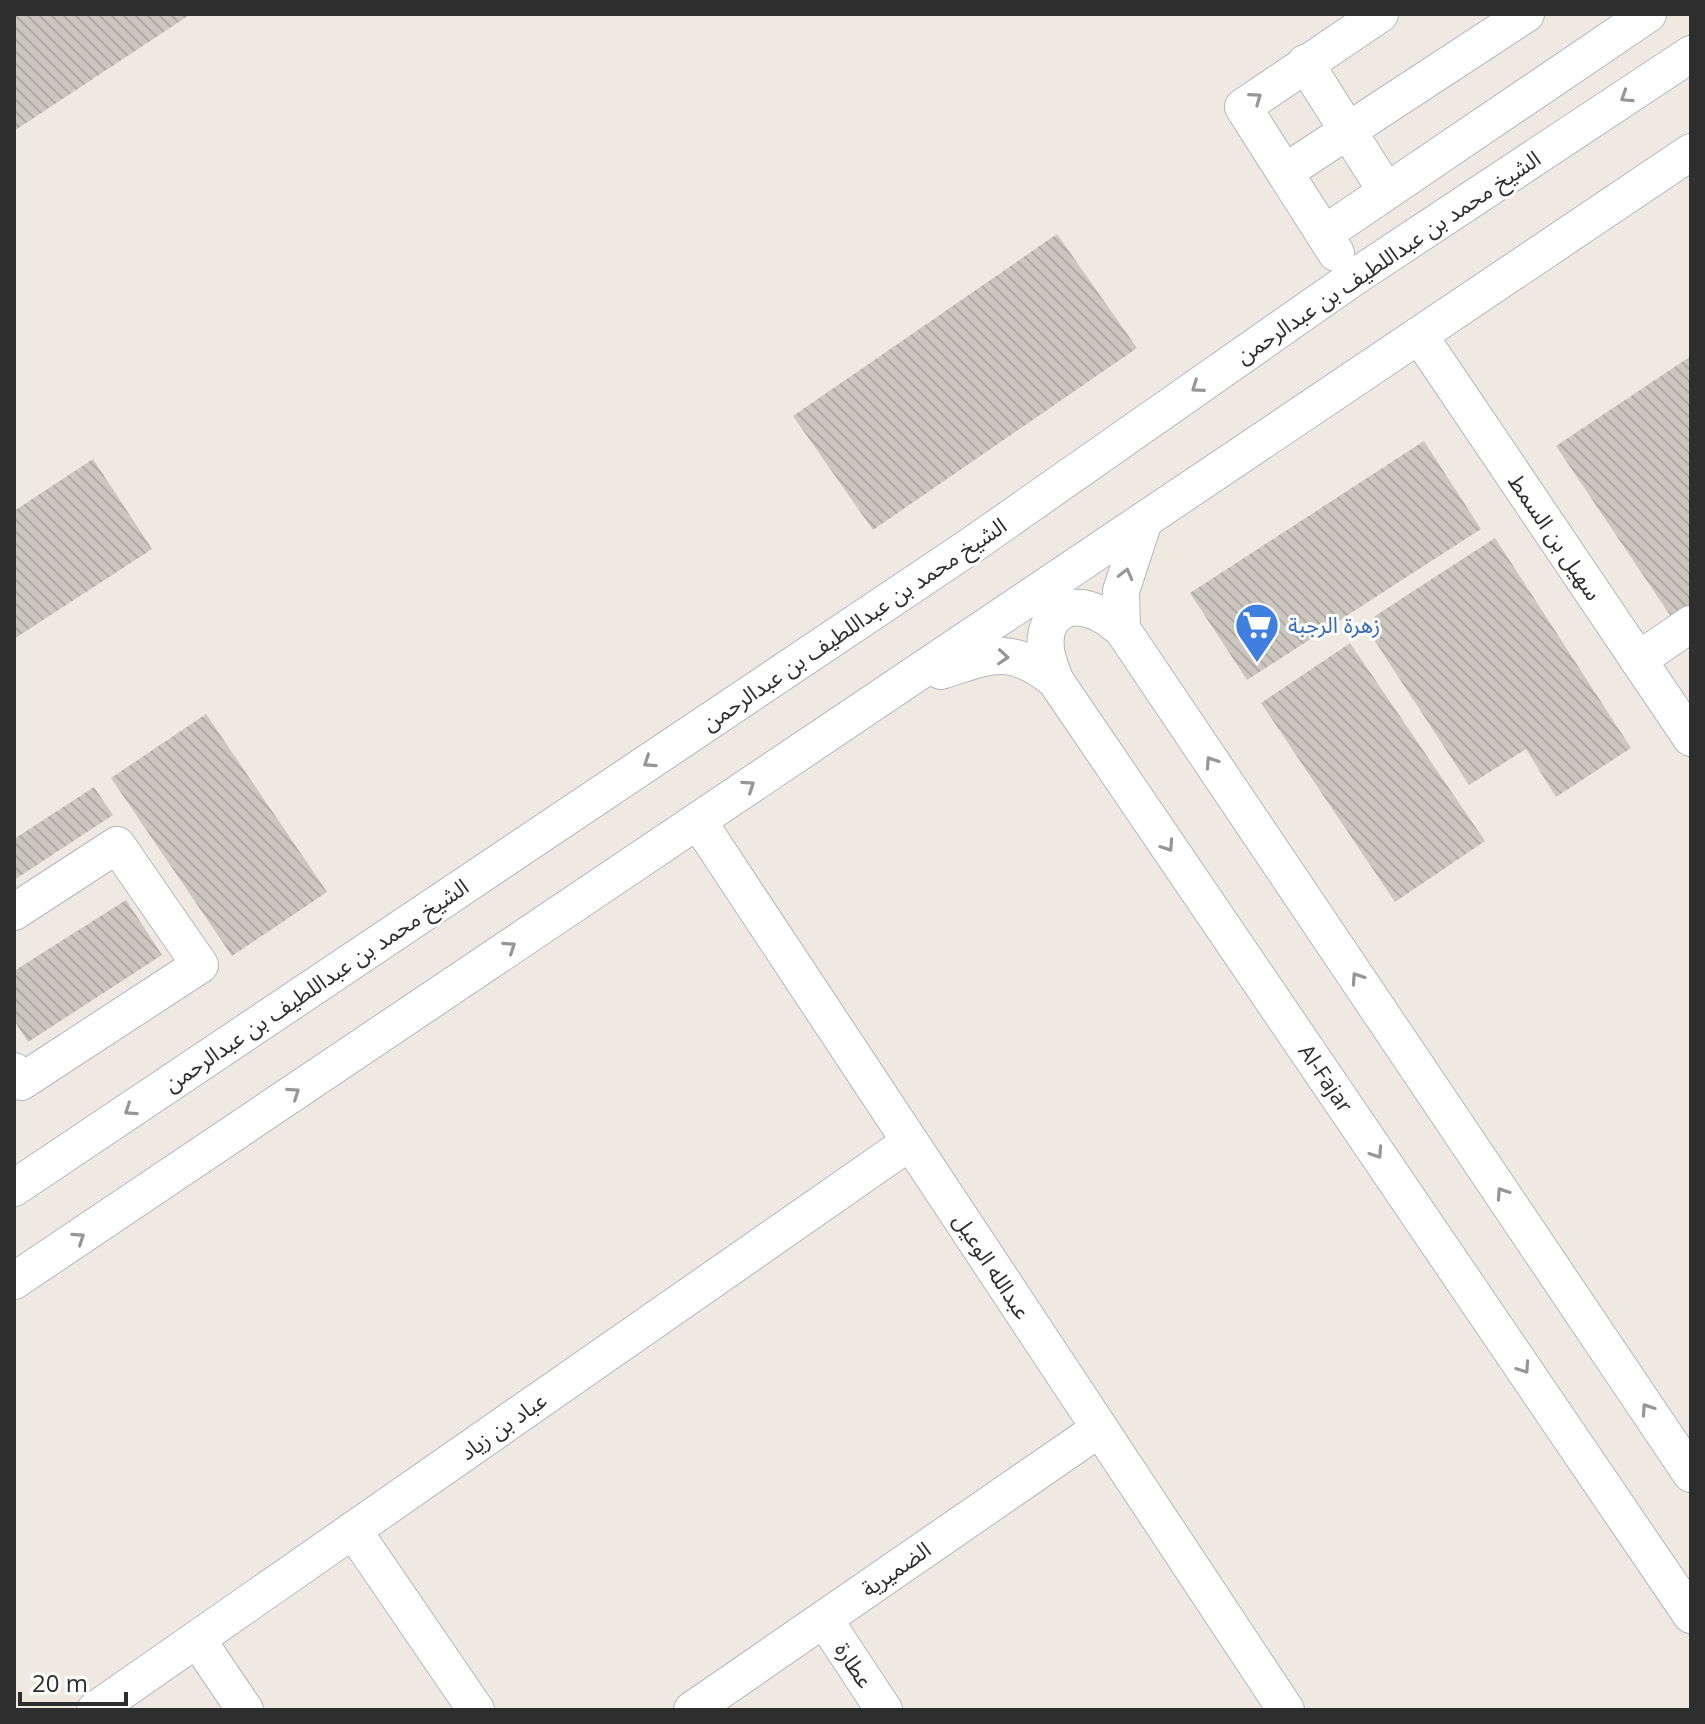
<svg xmlns="http://www.w3.org/2000/svg" width="1705" height="1724" viewBox="0 0 1705 1724" font-family="'Open Sans','Noto Sans Arabic',sans-serif">
  <style>
    .building { fill: url(#building-back-hatch) }
    .lines { fill: none; stroke-linecap: round; stroke-linejoin: round }
    .minor-casing { stroke: #b4b7c1; stroke-width: 38 }
    .minor { stroke: #fff; stroke-width: 36 }
    .oneway { stroke: #969696 }
    .labels { text-anchor: middle; stroke-width: 6; stroke-linejoin: round; paint-order: stroke }
    .street-label { font-size: 22px; fill: #2e2e2e; stroke: #fff }
    .shop-label { font-size: 22px; fill: #366cbe; stroke: #fff; text-anchor: start }
  </style>
  <defs>
    <pattern id="building-back-hatch" width="6" height="6" patternUnits="userSpaceOnUse" patternTransform="scale(2)"><rect width="6" height="6" fill="#cbc7bf"/><path d="M-1 5l2 2M0 0l6 6M5-1l2 2" fill="none" stroke="#afaba4"/></pattern>
  </defs>
  <rect width="100%" height="100%" fill="#efe9e1"/>
  <path class="building" d="M14 14H191L14 131Z
    M1057 234 1137 348 873 530 793 416Z
    M1691 356V605L1672 618 1556 446Z
    M1424 441 1481 529 1247 680 1190 593Z
    M93 459 152 549 14 639V511Z
    M1495 538 1631 748 1556 797 1526 749 1469 785 1371 635 1375 616Z
    M1350 643 1485 841 1395 902 1261 703Z
    M206 714 327 892 232 956 111 778Z
    M94 787 113 815 14 880V839Z
    M126 900 162 955 28 1042 14 1020V971Z"/>
  <g class="lines">
    <g class="minor-casing">
      <g id="minor">
        <path d="M1305 63 1386 191"/>
        <path d="M1285 172 1526 14"/>
        <path d="M1324 234 1648 14"/>
        <path d="M1336 253 1243 107 1380 14"/>
        <path d="M1419 335 1691 738"/>
        <path d="M1144 521 1121 591 1122 629 1691 1474"/>
        <path d="M1638 660 1691 624"/>
        <path id="s1" d="M941 671C990 655 1011 644 1055 680L1691 1615"/>
        <path d="M1055 680C1052 671 1047 660 1046 650 1042 617 1065 599 1096 612 1105 615 1114 623 1122 629"/>
        <path d="M698 821 1286 1710"/>
        <path d="M14 912 117 845 200 965 21 1082 14 1071"/>
        <path d="M14 1188 969 547 1353 278 1691 54"/>
        <path d="M14 1281 1691 152"/>
        <path d="M353 1530 476 1710"/>
        <path d="M824 1619 884 1710"/>
        <path d="M197 1639 245 1710"/>
        <path d="M95 1710 910 1142"/>
        <path d="M692 1710 1099 1429"/>
      </g>
    </g>
    <use href="#minor" class="minor"/>
  </g>
  <defs><path id="oneway-chevron" d="M-2-3.5L2.5 0L-2 3.5" fill="none" stroke-width="1.6" stroke-linecap="round" stroke-linejoin="round" transform="scale(2)"/></defs>
  <g class="oneway">
    <use href="#oneway-chevron" transform="translate(1626 97) rotate(147)"/>
    <use href="#oneway-chevron" transform="translate(1256 98) rotate(-36)"/>
    <use href="#oneway-chevron" transform="translate(1197 387) rotate(145)"/>
    <use href="#oneway-chevron" transform="translate(1126 574) rotate(-76)"/>
    <use href="#oneway-chevron" transform="translate(1003 657) rotate(4)"/>
    <use href="#oneway-chevron" transform="translate(649 762) rotate(146)"/>
    <use href="#oneway-chevron" transform="translate(1211 762) rotate(-124)"/>
    <use href="#oneway-chevron" transform="translate(749 786) rotate(-34)"/>
    <use href="#oneway-chevron" transform="translate(1168 846) rotate(56)"/>
    <use href="#oneway-chevron" transform="translate(510 947) rotate(-34)"/>
    <use href="#oneway-chevron" transform="translate(1357 978) rotate(-124)"/>
    <use href="#oneway-chevron" transform="translate(294 1093) rotate(-34)"/>
    <use href="#oneway-chevron" transform="translate(130 1110) rotate(146)"/>
    <use href="#oneway-chevron" transform="translate(1377 1153) rotate(56)"/>
    <use href="#oneway-chevron" transform="translate(1502 1193) rotate(-124)"/>
    <use href="#oneway-chevron" transform="translate(79 1238) rotate(-34)"/>
    <use href="#oneway-chevron" transform="translate(1524 1368) rotate(56)"/>
    <use href="#oneway-chevron" transform="translate(1647 1409) rotate(-124)"/>
  </g>
  <defs>
    <g id="supermarket-pin" transform="scale(2.3)"><path d="M0 17L-7.5 6A9.5 9.5 0 1 1 7.5 6Z" fill="#3f7fe0" stroke="#fff"/><path d="M-6-5.5h2.5l.6 2H6L4.5 2H-2.5L-4.4-4H-6ZM-1.5 3.2a1.3 1.3 0 1 0 .1 0ZM3 3.2a1.3 1.3 0 1 0 .1 0Z" fill="#fff"/></g>
  </defs>
  <g fill-rule="evenodd">
    <use href="#supermarket-pin" x="1257" y="625"/>
  </g>
  <g class="labels">
    <g class="street-label">
      <text transform="translate(1388 257) rotate(-34)" y="8">الشيخ محمد بن عبداللطيف بن عبدالرحمن</text>
      <text transform="translate(1555 537) rotate(56)" y="8">سهيل بن السمط</text>
      <text transform="translate(854 624) rotate(-34)" y="8">الشيخ محمد بن عبداللطيف بن عبدالرحمن</text>
      <text transform="translate(316 985) rotate(-34)" y="8">الشيخ محمد بن عبداللطيف بن عبدالرحمن</text>
      <text dy="8" stroke="none"><textPath href="#s1" startOffset="604">Al-Fajar</textPath></text>
      <text transform="translate(992 1266) rotate(57)" y="8">عبدالله الوعيل</text>
      <text transform="translate(503 1426) rotate(-35)" y="8">عباد بن زياد</text>
      <text transform="translate(896 1569) rotate(-35)" y="8">الضميرية</text>
      <text transform="translate(854 1665) rotate(57)" y="8">عطارة</text>
    </g>
    <g class="shop-label">
      <text x="1288" y="633">زهرة الرجبة</text>
    </g>
  </g>
  <rect width="1705" height="1724" fill="none" stroke="#2e2e2e" stroke-width="32"/>
  <path d="M20 1692v12h106v-12" fill="none" stroke="#2e2e2e" stroke-width="4"/>
  <text x="32" y="1692" font-size="24" fill="#2e2e2e" stroke="#ffffff" stroke-width="6" paint-order="stroke">20 m</text>
</svg>
